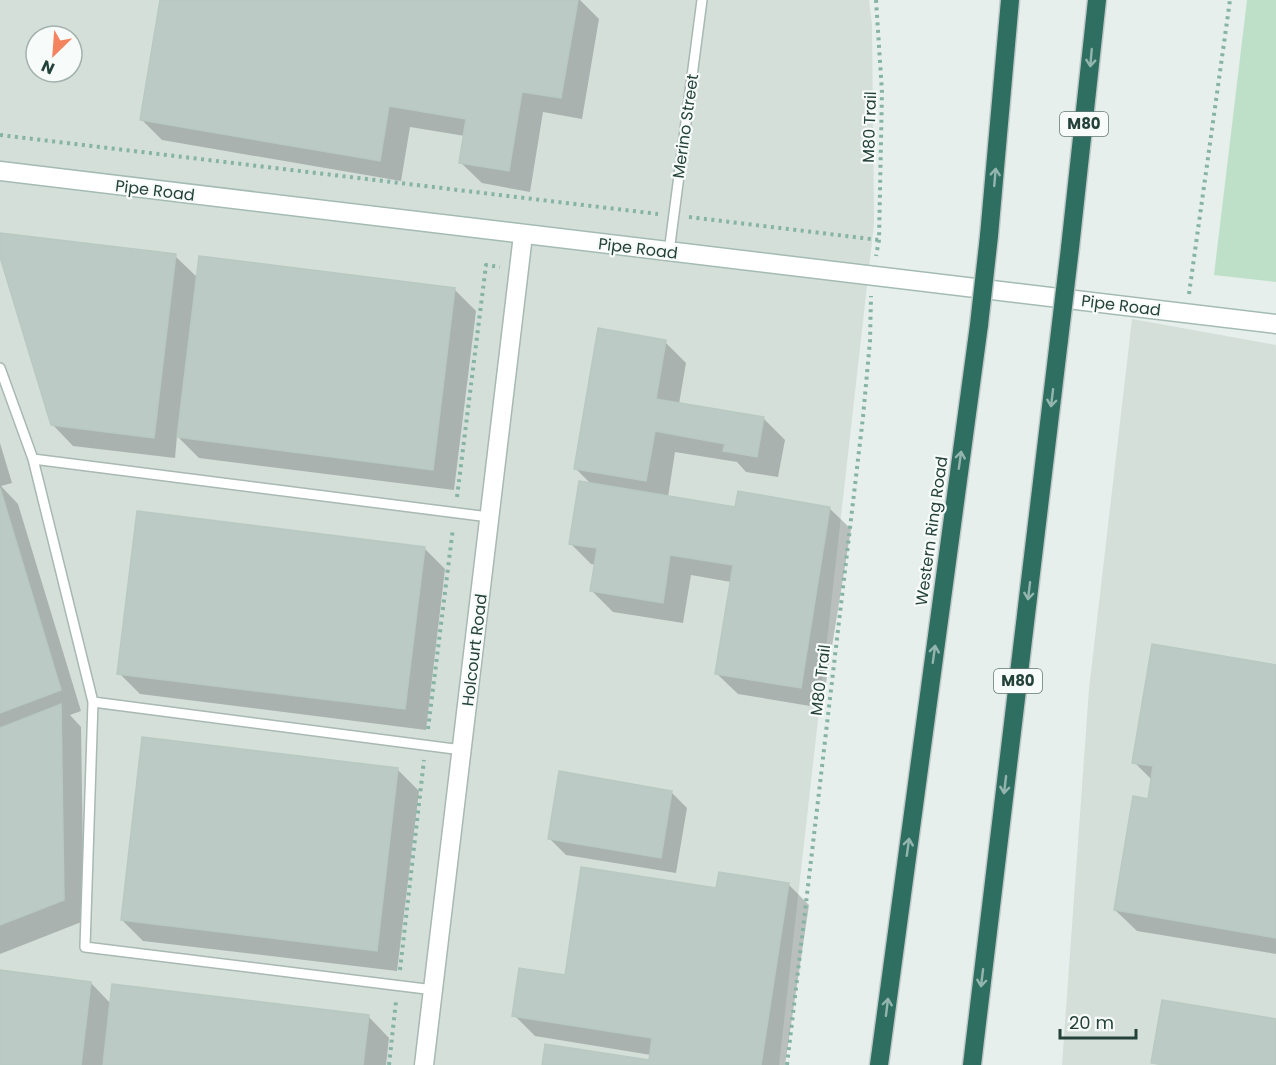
<svg xmlns="http://www.w3.org/2000/svg" width="1276" height="1065" viewBox="0 0 1276 1065" font-family="Poppins,sans-serif">
  <style>
    .built { fill: #d4dfda; fill-rule: evenodd }
    .green { fill: #bfe0c8 }
    .shadow { fill: #0003 }
    .building { fill: #bbcac4; stroke: #b8c9c2; stroke-width: 1.5 }
    .lines { fill: none; stroke-linecap: round; stroke-linejoin: round }
    .lane-casing { stroke: #a8b8b2; stroke-width: 12 }
    .street-casing { stroke: #a8b8b2; stroke-width: 21 }
    .secondary-casing { stroke: #a4bbb3; stroke-width: 21 }
    .highway-casing { stroke: #c2cac8; stroke-width: 21 }
    .path { stroke: #86b3a5; stroke-width: 4; stroke-dasharray: 3 4.5; stroke-linecap: butt }
    .lane { stroke: #fff; stroke-width: 9 }
    .street { stroke: #fff; stroke-width: 18 }
    .secondary { stroke: #fff; stroke-width: 18 }
    .highway { stroke: #2f6f62; stroke-width: 18 }
    .highway-bridge-casing { stroke: #c2cac8; stroke-width: 21; stroke-linecap: butt }
    .highway-bridge { stroke: #2f6f62; stroke-width: 18 }
    .oneway { stroke: #93b5ae }
    .labels { text-anchor: middle; stroke-width: 4.5; stroke-linejoin: round; paint-order: stroke }
    .shield { fill: #f7fbf9; stroke: #637a73; stroke-width: 1.5 }
    .shield-label { font-size: 15px; font-weight: bold; fill: #24423a }
    .street-label { font-size: 16px; fill: #24423a; stroke: #f7fbf9 }
  </style>
  <rect width="100%" height="100%" fill="#e6efeb"/>
  <path class="built" d="M0 0H869L872 25 874 224 779 1065H0ZM36 36H72V72H36Z
    M1132 319 1276 345V1065H1062L1089 689Z"/>
  <path class="green" d="M1247 0H1276V282L1214 275Z"/>
  <path class="shadow" d="M161 0H580L599 19 582 119 543 112 530 192 482 183 460 162 465 136 410 127 401 181 162 140 141 119Z
    M0 234 175 256 198 278 200 258 455 290 476 311 454 490 199 458 177 436 175 458 73 446 52 424 0 252Z
    M665 342 686 363 679 404 763 418 785 440 778 477 746 472 737 462 675 452 668 497 736 508H829L851 529 822 708 738 694 716 673 731 582 691 575 683 623 613 612 592 591 596 565 591 564 570 543 592 485 576 469Z
    M0 443 12 483 1 486 18 504 81 711 70 715 81 727 84 921 0 954Z
    M424 548 445 569 426 730 140 694 119 673Z
    M1276 667V954L1137 931 1115 910 1149 801 1153 781 1134 762Z
    M398 770 419 791 397 971 143 941 122 920Z
    M671 792 687 808 676 873 566 855 549 838Z
    M788 884 809 905 785 1065H544L650 1062 651 1055 535 1036 514 1015 566 976 718 890Z
    M0 972 91 983 111 1004 368 1016 389 1038 386 1065H0Z"/>
  <path class="building" d="M160 0H578L561 98 522 92 509 171 459 163 466 119 389 106 380 161 140 120Z
    M0 233 176 254 154 438 51 425 0 257Z
    M199 256 455 288 433 470 177 437Z
    M598 328 666 340 656 399 764 417 757 457 723 451 725 444 655 431 646 481 574 469Z
    M579 481 735 507 738 491 830 507 801 688 715 674 733 565 670 555 663 603 590 591 597 548 569 544Z
    M0 488 61 690 0 713Z
    M137 511 425 547 405 709 117 674Z
    M1152 644 1276 665V938L1114 910 1133 796 1148 799 1153 766 1132 763Z
    M61 704 64 900 0 925V728Z
    M142 737 398 768 377 951 121 920Z
    M559 771 672 791 661 858 548 839Z
    M581 867 716 888 719 872 789 883 761 1065H542L545 1044 649 1060 652 1038 512 1016 519 968 565 975Z
    M0 970 91 982 81 1065H0Z
    M112 984 369 1015 363 1065H103Z
    M1162 1000 1276 1019V1065H1164L1151 1063Z"/>
  <g class="lines">
    <g class="lane-casing">
      <path id="lane" d="M669 252 702 0
        M0 368 33 459 93 702 85 947 434 990
        M33 459 489 517
        M93 702 462 750"/>
    </g>
    <g class="street-casing">
      <path id="street" d="M424 1065 523 235"/>
    </g>
    <g class="secondary-casing">
      <path id="secondary" d="M0 171 1276 324"/>
    </g>
    <g class="highway-casing">
      <path id="highway" d="M989 236 1010 0
        M1070 248 1097 0
        M879 1065 979 325
        M972 1065 1059 340"/>
    </g>
    <path class="path" d="M876 0 882 92 879 240 876 256
      M0 135 658 214
      M689 217 879 240
      M1189 294 1230 0
      M457 497 486 265 500 267
      M428 729 453 528
      M400 970 424 760
      M389 1065 396 1001
      M787 1065 863 417 870 341 871 296"/>
    <use href="#lane" class="lane"/>
    <use href="#street" class="street"/>
    <use href="#secondary" class="secondary"/>
    <use href="#highway" class="highway"/>
    <g class="highway-bridge-casing">
      <path id="highway-bridge" d="M979 325 989 236
        M1059 340 1070 248"/>
    </g>
    <use href="#highway-bridge" class="highway-bridge"/>
  </g>
  <defs><path id="oneway-shaft" d="M-6 0H5M1.5-3L5.5 0L1.5 3" fill="none" stroke-width="1.6" stroke-linecap="round" stroke-linejoin="round" transform="scale(1.5)"/></defs>
  <g class="oneway">
    <use href="#oneway-shaft" transform="translate(1091 58) rotate(95)"/>
    <use href="#oneway-shaft" transform="translate(995 177) rotate(-85)"/>
    <use href="#oneway-shaft" transform="translate(1052 398) rotate(97)"/>
    <use href="#oneway-shaft" transform="translate(960 460) rotate(-82)"/>
    <use href="#oneway-shaft" transform="translate(1029 591) rotate(97)"/>
    <use href="#oneway-shaft" transform="translate(934 654) rotate(-82)"/>
    <use href="#oneway-shaft" transform="translate(1005 785) rotate(97)"/>
    <use href="#oneway-shaft" transform="translate(908 847) rotate(-82)"/>
    <use href="#oneway-shaft" transform="translate(982 978) rotate(97)"/>
    <use href="#oneway-shaft" transform="translate(887 1007) rotate(-83)"/>
  </g>
  <g class="labels">
    <g class="shield">
      <rect x="1060" y="112" width="48" height="24" rx="4.5"/>
      <rect x="994" y="669" width="48" height="24" rx="4.5"/>
    </g>
    <g class="shield-label">
      <text x="1084" y="129">M80</text>
      <text x="1018" y="686">M80</text>
    </g>
    <g class="street-label">
      <text transform="translate(685 126) rotate(-82)" y="6">Merino Street</text>
      <text transform="translate(869 127) rotate(-88)" y="6">M80 Trail</text>
      <text transform="translate(155 190) rotate(7)" y="6">Pipe Road</text>
      <text transform="translate(638 248) rotate(7)" y="6">Pipe Road</text>
      <text transform="translate(1121 305) rotate(7)" y="6">Pipe Road</text>
      <text transform="translate(931 531) rotate(-82)" y="6">Western Ring Road</text>
      <text transform="translate(474 650) rotate(-83)" y="6">Holcourt Road</text>
      <text transform="translate(820 680) rotate(-83)" y="6">M80 Trail</text>
    </g>
  </g>
  <g transform="translate(54 54) rotate(205)"><circle r="28" fill="#f7fbf9" stroke="#a3b1ad" stroke-width="1.5"/>
  <path d="M0-4.5L10 22L0 15L-10 22Z" fill="#f4845f"/>
  <text y="-9" font-size="16" font-weight="bold" text-anchor="middle" fill="#24423a">N</text>
  </g>
  <path d="M1060 1029v9h76v-9" fill="none" stroke="#24423a" stroke-width="3"/>
  <text x="1069" y="1029" font-size="18" fill="#24423a" stroke="#f7fbf9" stroke-width="4.5" paint-order="stroke">20 m</text>
</svg>
